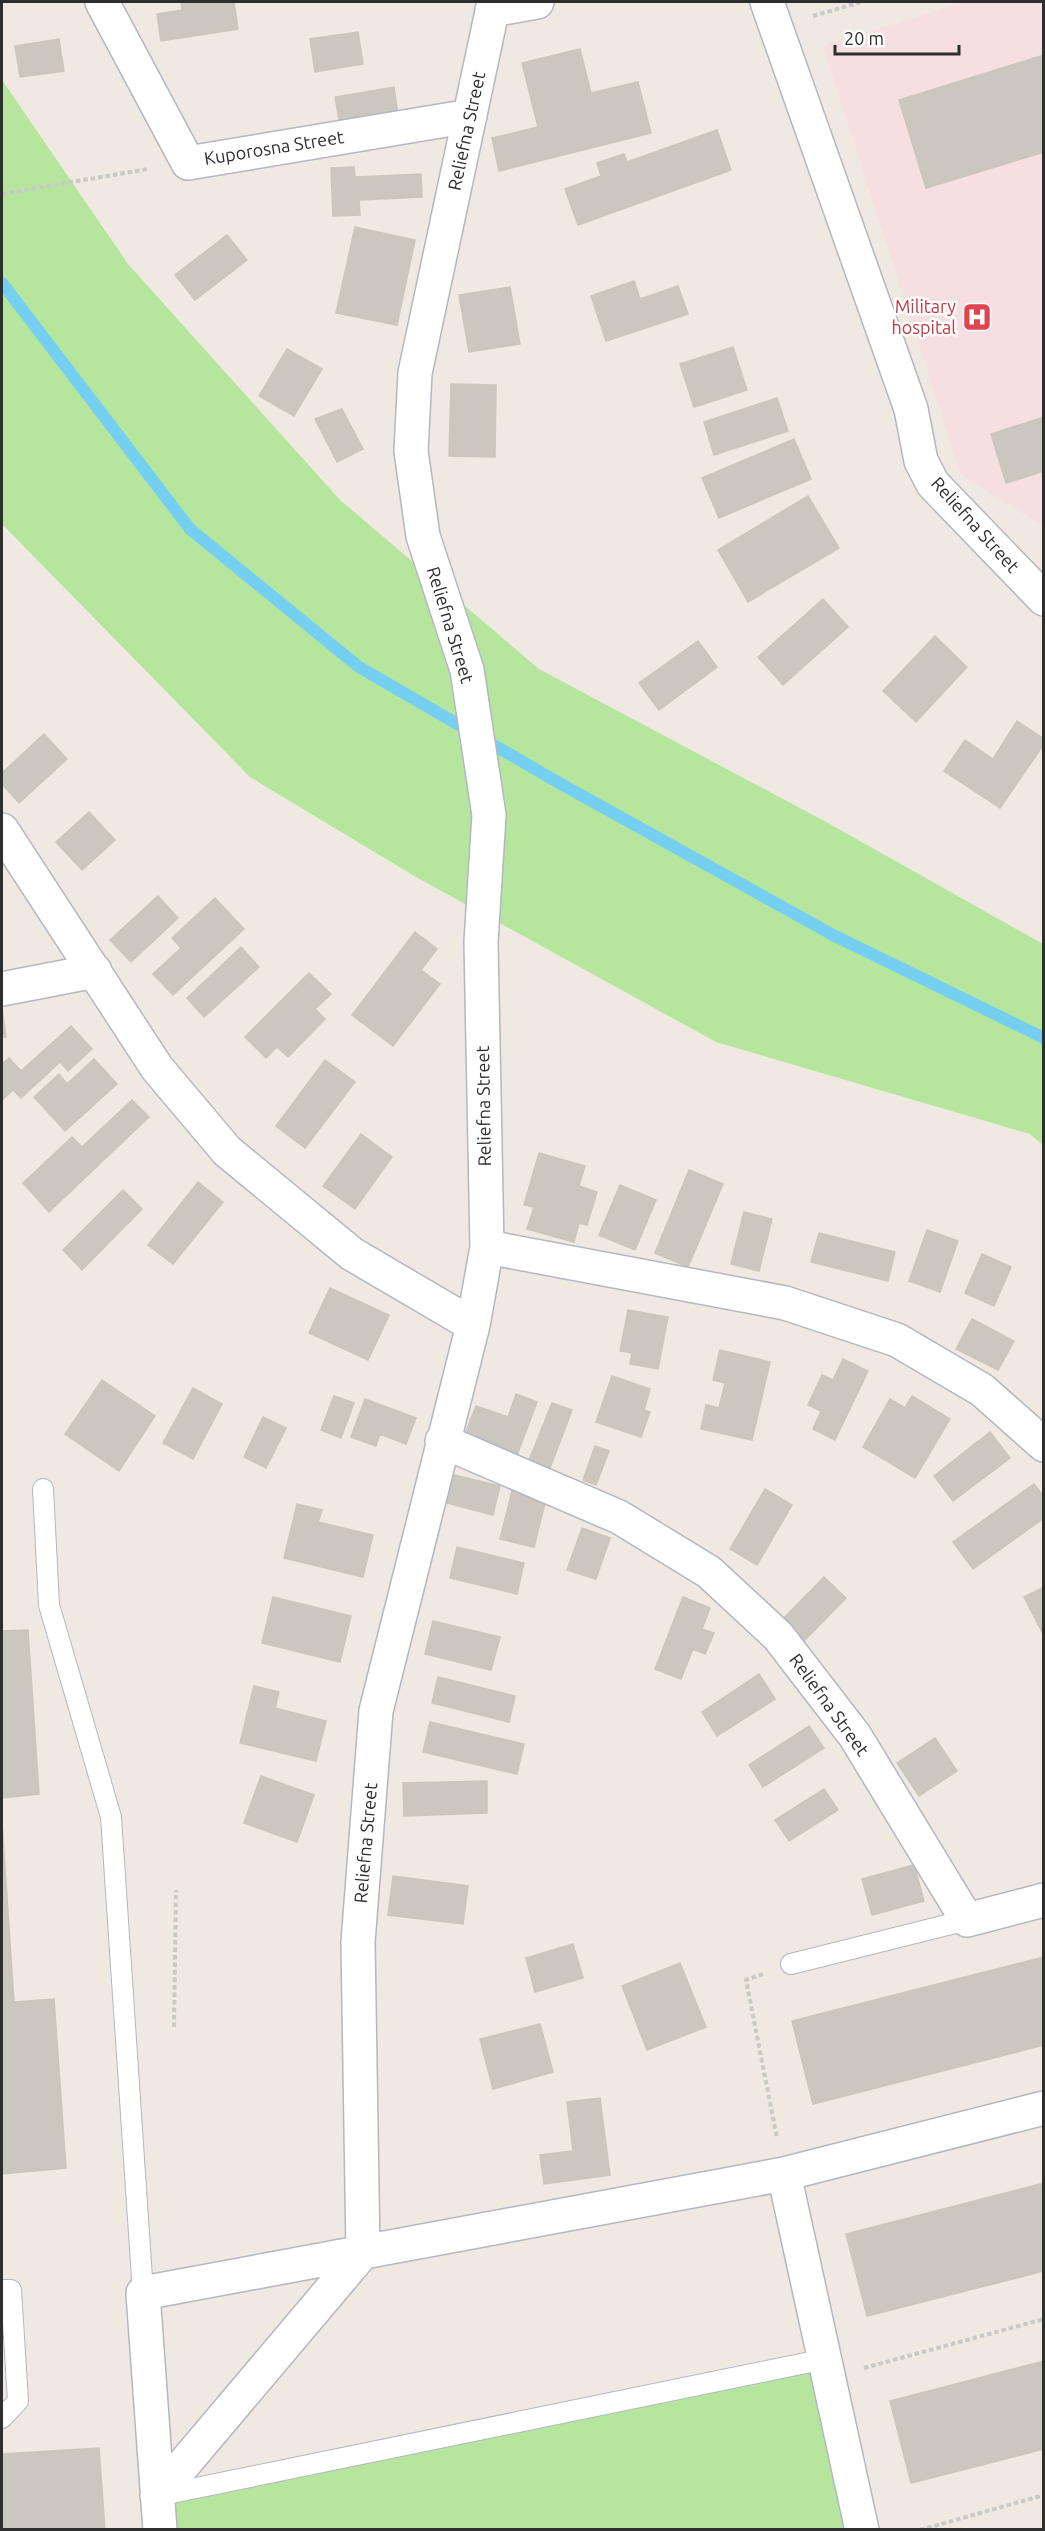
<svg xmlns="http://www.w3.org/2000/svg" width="1045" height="2531" viewBox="0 0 1045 2531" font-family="Ubuntu,sans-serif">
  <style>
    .medical { fill: #f5dfe0 }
    .green { fill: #b6e59e }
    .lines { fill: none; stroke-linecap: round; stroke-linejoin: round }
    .stream { stroke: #75cff0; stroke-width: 12 }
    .building { fill: #cbc7bf; stroke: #cbc5ba; stroke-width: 1.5 }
    .service-casing { stroke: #b4b7c1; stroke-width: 22 }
    .minor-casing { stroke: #b4b7c1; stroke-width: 36 }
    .path { stroke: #c9c9c9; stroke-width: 4; stroke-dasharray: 4.5 3; stroke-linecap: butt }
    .service { stroke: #fff; stroke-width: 20 }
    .minor { stroke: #fff; stroke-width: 33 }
    .labels { text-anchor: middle; stroke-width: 5; stroke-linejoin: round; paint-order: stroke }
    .street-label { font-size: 18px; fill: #2e2e2e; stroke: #fff }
    .health-label { font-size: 18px; fill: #be3a42; stroke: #fff; text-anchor: end }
  </style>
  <rect width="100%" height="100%" fill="#efe9e1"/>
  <path class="medical" d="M965 2H1043V526L961 475 823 46Z"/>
  <path class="green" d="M2 80 128 264 340 500 539 669 828 823 1043 944V1145L1030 1134 716 1042 416 877 250 777 2 524Z
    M818 2370 852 2529 169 2530 167 2503Z"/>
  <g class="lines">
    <path class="stream" d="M2 283 190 529 359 667 561 784 833 935 1044 1038"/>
  </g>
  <path class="building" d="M181 2H234L238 29 161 41 157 14 182 10Z
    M358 32 363 64 315 72 310 39Z
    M59 39 64 71 20 77 15 46Z
    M580 49 591 93 638 82 651 133 499 171 492 138 538 127 522 63Z
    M1044 55V152L926 188 899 100Z
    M394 87 398 115 340 124 335 97Z
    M717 130 731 170 578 225 565 189 601 176 597 163 624 154 627 162Z
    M354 167 355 177 421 174 422 197 359 200 360 215 333 216 331 168Z
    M355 227 415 240 397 325 336 313Z
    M227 235 247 260 195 300 175 275Z
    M634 281 640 299 678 286 688 314 606 341 591 296Z
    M510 287 520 344 469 352 459 295Z
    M733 347 747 390 694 407 680 364Z
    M287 349 322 369 294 416 259 396Z
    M451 384 496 385 495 457 449 456Z
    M777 398 788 431 714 455 704 422Z
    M342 409 363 449 337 462 315 419Z
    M1044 417V471L1006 483 991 434Z
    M794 439 811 479 719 518 702 478Z
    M808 496 839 548 748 602 718 550Z
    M823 599 848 627 783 685 758 657Z
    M935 636 967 667 916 722 883 691Z
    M698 641 717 667 659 710 639 683Z
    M1017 721 1044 739V744L1000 808 944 771 965 740 993 759Z
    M44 734 67 759 19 803 2 784V773Z
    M89 812 115 840 82 870 56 842Z
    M158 896 178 918 131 962 110 940Z
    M215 898 244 929 173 995 153 974 181 948 172 938Z
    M415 932 437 949 421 970 440 984 393 1046 352 1015Z
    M241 947 259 967 204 1017 187 998Z
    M309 973 331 994 315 1009 325 1019 288 1057 277 1047 266 1058 245 1037Z
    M2 1008 6 1037H2Z
    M71 1026 92 1049 68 1071 60 1062 21 1098 13 1090 2 1100V1064L9 1058 21 1071Z
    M94 1059 117 1084 65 1131 34 1097 59 1074 67 1084Z
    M325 1060 355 1082 305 1148 276 1126Z
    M132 1100 149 1117 49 1212 23 1183 72 1137 82 1147Z
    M361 1134 392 1157 355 1209 323 1186Z
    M539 1153 585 1166 579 1186 597 1192 587 1225 579 1223 574 1242 527 1229 534 1207 524 1205Z
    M689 1170 723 1184 688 1267 655 1253Z
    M198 1182 223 1202 173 1264 148 1245Z
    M620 1185 656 1200 635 1250 599 1235Z
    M123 1190 142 1209 82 1270 63 1250Z
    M744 1212 772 1219 759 1271 731 1264Z
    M927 1230 958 1241 940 1292 909 1281Z
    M819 1233 895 1252 888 1281 811 1262Z
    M982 1254 1011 1267 994 1306 965 1293Z
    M330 1288 389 1315 368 1360 309 1333Z
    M628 1310 668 1317 658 1369 630 1364 632 1353 620 1351Z
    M972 1319 1014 1341 998 1370 956 1349Z
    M720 1350 770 1362 752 1440 701 1429 706 1405 719 1408 725 1383 713 1380Z
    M843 1359 868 1371 835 1440 813 1429 821 1411 808 1405 822 1375 833 1380Z
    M612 1376 650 1389 644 1410 650 1412 641 1437 596 1422Z
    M102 1380 155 1416 119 1471 65 1434Z
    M193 1388 222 1404 193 1459 163 1443Z
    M516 1394 537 1402 516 1458 463 1439 476 1406 508 1417Z
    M334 1396 354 1403 341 1438 321 1430Z
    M912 1396 950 1419 915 1478 863 1447 890 1399 905 1408Z
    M365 1399 416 1418 406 1444 380 1434 376 1446 351 1437Z
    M552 1403 572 1410 549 1471 528 1463Z
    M263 1417 286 1428 266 1468 244 1457Z
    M990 1432 1010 1458 953 1501 934 1476Z
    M595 1446 609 1451 596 1485 583 1480Z
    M454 1475 500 1486 493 1515 447 1503Z
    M1034 1484 1044 1497V1518L973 1569 953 1542Z
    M765 1489 792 1505 757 1565 730 1549Z
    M512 1491 546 1499 534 1547 500 1539Z
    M297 1504 322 1510 318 1522 373 1535 363 1577 284 1558Z
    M582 1528 610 1538 596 1579 567 1570Z
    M457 1547 524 1563 517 1594 450 1578Z
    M824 1577 846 1598 803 1642 781 1621Z
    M1044 1587V1636L1024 1597Z
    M273 1597 351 1616 340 1662 262 1643Z
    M683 1597 710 1608 702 1629 714 1633 705 1654 693 1649 681 1679 655 1669Z
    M433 1621 500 1637 491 1670 425 1654Z
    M28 1630 39 1794 2 1798V1631Z
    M759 1674 775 1699 717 1736 702 1712Z
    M438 1677 515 1696 509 1722 432 1703Z
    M254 1686 279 1692 275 1708 326 1721 316 1761 240 1743Z
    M430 1722 524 1744 517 1774 423 1752Z
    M809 1726 824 1748 763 1787 749 1765Z
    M935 1738 957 1771 919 1796 897 1763Z
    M261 1776 314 1795 297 1842 244 1823Z
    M487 1781V1813L404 1816 403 1783Z
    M824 1789 838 1810 789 1841 775 1820Z
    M2 1823 14 2002 54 1999 66 2168 2 2174Z
    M914 1865 924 1901 872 1915 862 1879Z
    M393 1876 468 1886 463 1924 388 1915Z
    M573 1944 583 1978 535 1992 526 1958Z
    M1044 1957V2045L813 2104 792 2021Z
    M680 1963 706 2027 647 2050 622 1986Z
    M540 2024 553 2072 493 2089 480 2039Z
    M600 2098 610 2175 544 2184 540 2155 573 2151 567 2102Z
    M1044 2183V2271L867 2316 846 2234Z
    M1044 2361V2449L911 2483 890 2401Z
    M99 2448 105 2530H2V2454Z"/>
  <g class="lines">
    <g class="service-casing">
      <path id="service" d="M43 1489 49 1605 111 1817 143 2293
        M791 1964 967 1920
        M2 2290H11L18 2401 2 2418
        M157 2496 825 2359"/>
    </g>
    <g class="minor-casing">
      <path id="minor" d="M102 2 188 163 470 116
        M767 2 911 409 921 461 933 484 1044 599
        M492 10 537 2
        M2 830 157 1068 227 1151 352 1254 473 1325
        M2 989 95 971
        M487 1247 785 1303 897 1340 982 1390 1044 1445
        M442 1441 619 1517 709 1572 778 1636 855 1736 967 1920 1044 1900
        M784 2174 862 2530
        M363 2252 358 1942 376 1711 473 1325 487 1247 481 942 489 815 467 670 423 536 411 451 415 373 494 2
        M157 2496 363 2252
        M160 2530 143 2293 784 2174 1044 2108"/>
    </g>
    <path class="path" d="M813 16 861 2
      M2 194 148 169
      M763 1974 746 1980 777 2138
      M174 2027 176 1890
      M864 2368 1044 2319
      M920 2530 1044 2495"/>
    <use href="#service" class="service"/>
    <use href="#minor" class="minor"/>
  </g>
  <defs>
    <g id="hospital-square" transform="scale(1.5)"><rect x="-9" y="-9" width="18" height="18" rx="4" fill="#e0444e" stroke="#fff"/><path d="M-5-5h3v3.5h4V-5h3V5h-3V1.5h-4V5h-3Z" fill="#fff"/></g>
  </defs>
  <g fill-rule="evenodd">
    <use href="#hospital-square" x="977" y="317"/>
  </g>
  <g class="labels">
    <g class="street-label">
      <text transform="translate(467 131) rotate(-78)" y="6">Reliefna Street</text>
      <text transform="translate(274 148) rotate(-9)" y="6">Kuporosna Street</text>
      <text transform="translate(975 525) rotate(48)" y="6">Reliefna Street</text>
      <text transform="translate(450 625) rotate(73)" y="6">Reliefna Street</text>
      <text transform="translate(484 1106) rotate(-91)" y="6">Reliefna Street</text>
      <text transform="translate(829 1705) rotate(54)" y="6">Reliefna Street</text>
      <text transform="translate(366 1843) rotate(-85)" y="6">Reliefna Street</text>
    </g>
    <g class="health-label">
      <text x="956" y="313">Military<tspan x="956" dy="21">hospital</tspan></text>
    </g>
  </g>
  <rect width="1045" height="2531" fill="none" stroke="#2e2e2e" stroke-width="6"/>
  <path d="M835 45v9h124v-9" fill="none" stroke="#2e2e2e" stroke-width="3"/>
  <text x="844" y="45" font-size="18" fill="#2e2e2e" stroke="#ffffff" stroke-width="4.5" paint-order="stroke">20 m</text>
</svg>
